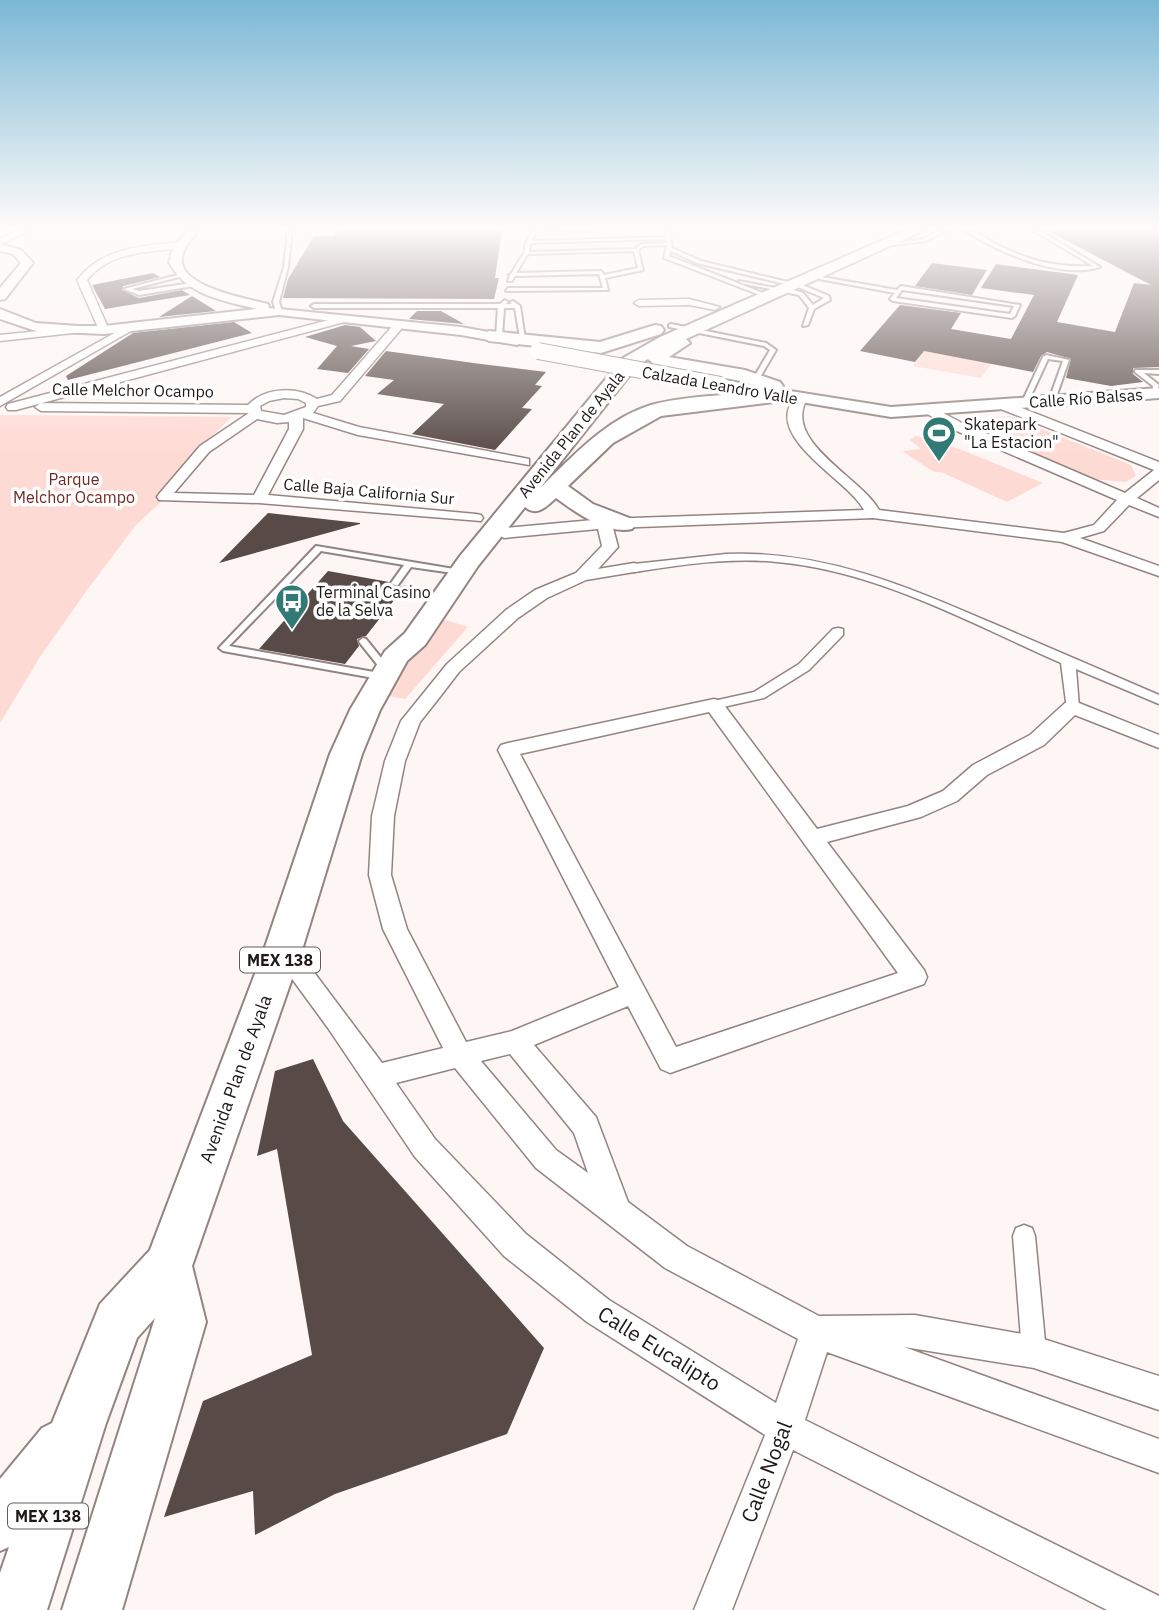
<svg xmlns="http://www.w3.org/2000/svg" width="1159" height="1610" viewBox="0 0 1159 1610" font-family="'IBM Plex Sans',sans-serif">
  <style>
    .green { fill: #fedad4 }
    .building { fill: #584a47 }
    .lines { fill: none; stroke-linecap: round; stroke-linejoin: round }
    .service-casing { stroke: #948481; stroke-width: 4 }
    .pedestrian-casing { stroke: #948481; stroke-width: 3 }
    .minor-casing { stroke: #948481; stroke-width: 3 }
    .tertiary-casing { stroke: #948481; stroke-width: 4 }
    .primary-casing { stroke: #948481; stroke-width: 4 }
    .service { fill: #fff; fill-rule: evenodd }
    .pedestrian { fill: #fff; fill-rule: evenodd }
    .minor { fill: #fff; fill-rule: evenodd }
    .tertiary { fill: #fff; fill-rule: evenodd }
    .primary { fill: #fff; fill-rule: evenodd }
    .tertiary-bridge-casing { stroke: #948481; stroke-width: 18; stroke-linecap: butt }
    .tertiary-bridge { stroke: #fff; stroke-width: 16 }
    .labels { text-anchor: middle; stroke-width: 7; stroke-linejoin: round; paint-order: stroke }
    .far-street-label { font-size: 16px; fill: #1f1918; stroke: #fff }
    .far-poi-label { font-size: 16px; fill: #1f1918; stroke: #fff; text-anchor: start }
    .far-park-label { font-size: 16px; fill: #702a23; stroke: #fff }
    .shield { fill: #fff; stroke: #625e5d; stroke-width: 2 }
    .shield-label { font-size: 16px; font-weight: bold; fill: #1f1918 }
    .street-label { font-size: 18px; fill: #1f1918; stroke: #fff }
    .near-street-label { font-size: 21px; fill: #1f1918; stroke: #fff }
  </style>
  <rect width="100%" height="100%" fill="#fdf6f5"/>
  <path class="green" d="M924 351 983 361 992 363 981 378 913 366Z
    M0 415 232 417 190 457 166 486 163 500 136 525 87 590 40 657 0 723Z
    M1010 416 1131 465 1136 476 1126 482 1091 479 968 422Z
    M915 436 937 440 1043 483 1007 502 941 472H934L902 451 921 449 910 440Z
    M433 616 468 627 405 699 389 696Z"/>
  <path class="building" d="M337 230H502L495 278H499L494 299 283 298 288 279 314 236H334Z
    M1046 230H1159V367L1133 368V374L1143 382 1111 386 1066 378 1071 359 1047 352 1041 356 1033 372 924 351 915 362 860 351 900 305 961 313 951 329 1011 339 1034 295 981 288 996 264 1078 275 1057 322 1115 332 1134 283 1151 285Z
    M932 263 987 270 972 295 915 286Z
    M153 273 160 277 123 286 122 290 139 298 182 290 190 295 105 309 92 285Z
    M192 296 216 311 159 317Z
    M417 311H441L464 324 409 319Z
    M234 322 252 333 68 380 66 376 133 333Z
    M345 325 360 327 376 341 351 346 369 349 348 373 317 369 337 346 305 337Z
    M386 351 481 364 546 372 535 385 542 386 522 408 532 409 495 450 412 434 444 404 377 394 394 380 365 376Z
    M268 513 360 523V524L219 563Z
    M328 571 389 582 395 588 406 585 366 636 357 639 359 646 345 664 259 649Z
    M313 1059 343 1121 544 1348 507 1434 335 1494 255 1535 253 1491 164 1517 203 1401 312 1355 277 1149 257 1156 275 1071Z"/>
  <g class="lines">
    <g class="service-casing">
      <path id="service" d="M288 230H292L288 267 279 302 282 311 279 313 276 311 273 302 284 267Z
        M533 230H591L536 232 531 241 666 237 665 230H669L672 248 701 261 796 284H800L829 296 830 300 814 309 808 325 803 326 809 308 799 295 741 283 739 281 785 290 787 288 803 293 813 305 824 298 798 287 697 263 671 251 669 256 773 297 768 298 664 258 667 245 643 246 638 250 643 270 605 278 608 290 506 291 508 288H603L599 274 515 276 512 281H508L510 276 509 275 511 274 524 253 526 242ZM666 239 667 243 642 244 635 249 529 252 530 243ZM634 251 638 268 604 275 601 271 516 273 528 254Z
        M940 230H946L926 241 885 246 883 245 923 239Z
        M964 230C976 230 989 241 1000 246 1029 261 1059 268 1093 266L1033 230H1039L1100 267C1060 280 998 252 964 230Z
        M181 274 183 276 132 289 139 291 191 283 193 286 139 295 124 289Z
        M816 276 897 290 901 286 1020 305 1015 316 1012 318 893 301 890 299 895 293 814 278ZM902 290 1014 306 1010 314 896 298Z
        M505 300 508 302 506 304H512L510 303 513 301 520 306 525 339 520 338 515 308H504L502 336 499 338 496 336 498 308H314L311 306 314 304H500Z
        M671 324 766 343 776 350 759 379 756 381 753 379 770 350 764 346 669 327V325Z
        M1046 355 1069 360 1055 400 1052 402 1049 400 1063 361 1048 359 1028 402 1023 403 1022 402 1043 357Z
        M1135 370H1159V374L1144 373 1159 385 1156 394H1152L1153 386 1135 372Z
        M316 546 460 570 464 572 460 574 411 567 398 585H395L391 583 404 565 321 551 229 646 385 674 390 677 388 679 385 680 223 651 219 648Z
        M363 638 366 639 390 669 392 671 390 673H384L360 643 359 641Z"/>
    </g>
    <g class="pedestrian-casing">
      <path id="pedestrian" d="M726 554C822 550 906 586 992 623 1048 647 1103 671 1159 695V704L1076 669 1079 707 1072 711 1067 710 1061 663C970 623 878 571 777 562 729 557 681 565 634 572L628 568 634 564Z
        M838 628 843 629V635L809 670 764 698 714 709 707 705 709 702 754 692 799 664 833 629Z
        M1024 1225 1032 1228 1035 1236 1046 1352 1043 1361 1034 1364 1025 1361 1022 1352 1013 1236 1016 1228Z"/>
    </g>
    <g class="minor-casing">
      <path id="minor" d="M18 230H30L0 245V239Z
        M180 242 185 245 183 247C147 254 113 249 87 280L109 330 100 332 77 280C103 247 141 246 180 242Z
        M689 299 720 307 715 310 689 305 639 306 634 303 639 300Z
        M344 316 349 319 348 321 16 410H8L6 407 8 404Z
        M399 322 404 325 403 327 340 401 318 406 313 413 359 427 524 458 529 459V465L358 435 303 418V429L268 495 476 514 481 515 483 518 481 521 259 503 159 500 157 497 159 494 200 446 249 413 41 411 35 407 41 403 248 405C265 387 297 386 317 399L332 395 395 323ZM284 398 298 399 306 403V407L284 415 261 411 260 406 269 401ZM257 419 277 423 289 422V429L254 495 174 493 209 452Z
        M127 326 136 328 0 406V397Z
        M78 327 83 330 82 332 0 341V335Z
        M801 395 807 399C782 442 862 478 879 510L1064 533 1094 525 1117 500 952 429 926 413V407L930 406 962 423 1125 493 1154 470 996 407V401H1004L1159 462V480L1137 498 1159 508V517L1129 505 1104 531 1080 538 1159 566V576L1062 542 873 518 613 528 618 547 598 569 634 563 640 565 642 568 640 571 586 580 547 598 518 618 459 672 439 698 420 722 405 761 394 816 391 875 407 929 466 1042 512 1031 619 987 498 750 501 745 508 743 714 699 721 701 817 829 908 806 943 791 973 765 1030 735 1065 703H1079L1159 735V748L1075 715 1044 745 987 775 957 801 921 817 827 842 924 970 927 977 924 984 670 1073 661 1069 628 1006 534 1045 596 1117 628 1202 687 1246 819 1316 915 1315 1034 1336 1159 1376V1410L1034 1368 904 1347 1159 1439V1473L827 1352 805 1420 1159 1596V1610H1107L793 1450 732 1610H694L765 1435 587 1322 504 1256 415 1157 328 1028 271 950 274 943 283 940 292 943 382 1063 443 1048 383 929 369 875 372 816 385 761 401 721 447 664 506 610 535 590 576 573 602 546 598 529 504 538 496 533 504 528 604 519 864 510C851 484 780 446 788 411 789 406 794 400 797 396ZM709 712 898 973 676 1047 520 754ZM510 1054 574 1133 588 1173 556 1150 481 1061ZM455 1068 536 1168 665 1268 798 1339 776 1403 609 1300 526 1234 435 1139 396 1083Z"/>
    </g>
    <g class="tertiary-casing">
      <path id="tertiary" d="M188 230H199C192 239 180 250 182 263 186 288 247 299 268 304L269 308 461 327 517 337 524 341 517 345 461 335 279 315 104 334 36 331 0 319V309L36 323 78 326H104L257 309C224 301 185 295 169 262L173 248Z
        M0 244 21 250 33 263 5 299 0 300V288L21 263 13 254 0 251Z
        M721 380 891 407 1159 388V398L891 417 716 388 713 385 716 382Z"/>
    </g>
    <g class="primary-casing">
      <path id="primary" d="M906 230H925L686 339 690 343 669 357 745 370 780 382 783 386 780 389 790 391 793 395 783 401 661 416 613 443 568 486 593 504 632 519 636 524 632 529C607 535 575 512 556 498 546 507 537 517 525 507L478 566 425 645 407 661 380 710 362 754 302 950 192 1266 206 1322 122 1610H62L155 1318 137 1338 106 1423 47 1610H0V1573L9 1547 0 1551V1479L42 1428 52 1423 100 1304 150 1250 264 950 330 754 350 710 385 651 405 633 460 556 623 358 660 337ZM648 359 655 365 741 381 769 391C735 395 682 396 651 405 606 419 573 456 540 488L637 366Z
        M655 325 661 326 664 330 661 334 601 353 489 341 480 336 489 331 600 342Z"/>
    </g>
    <use href="#service" class="service"/>
    <use href="#pedestrian" class="pedestrian"/>
    <use href="#minor" class="minor"/>
    <use href="#tertiary" class="tertiary"/>
    <use href="#primary" class="primary"/>
    <g class="tertiary-bridge-casing">
      <path id="tertiary-bridge" d="M538 351 721 385"/>
    </g>
    <use href="#tertiary-bridge" class="tertiary-bridge"/>
  </g>
  <linearGradient id="sky" x2="0" y2="1"><stop stop-color="#7bb8d4"/><stop offset="0.5" stop-color="#fefbfa"/><stop offset="1" stop-color="#fefbfa" stop-opacity="0"/></linearGradient>
  <rect width="1159" height="456" fill="url(#sky)"/>
  <defs>
    <g id="stadium-pin" transform="scale(1.75)"><path d="M0 17L-7.5 6A9.5 9.5 0 1 1 7.5 6Z" fill="#327a75" stroke="#fff"/><path d="M0-5a6.5 5 0 1 0 0 10a6.5 5 0 1 0 0-10ZM-3.5-1.8h7v3.6h-7Z" fill="#fff"/></g>
    <g id="bus-pin" transform="scale(1.75)"><path d="M0 17L-7.5 6A9.5 9.5 0 1 1 7.5 6Z" fill="#327a75" stroke="#fff"/><path d="M-5-6H5V4H4V6H2V4H-2V6H-4V4H-5ZM-3.5-4V0h7V-4ZM-3.5 1.2v1.5H-2V1.2ZM2 1.2v1.5H3.5V1.2Z" fill="#fff"/></g>
  </defs>
  <g fill-rule="evenodd">
    <use href="#stadium-pin" x="939" y="433"/>
    <use href="#bus-pin" x="292" y="601"/>
  </g>
  <g class="labels">
    <g class="far-street-label">
      <text transform="translate(720 385) rotate(10)" y="6">Calzada Leandro Valle</text>
      <text transform="translate(133 390) rotate(1)" y="6">Calle Melchor Ocampo</text>
      <text transform="translate(1086 398) rotate(-4)" y="6">Calle Río Balsas</text>
      <text transform="translate(571 434) rotate(-51)" y="6">Avenida Plan de Ayala</text>
      <text transform="translate(369 491) rotate(5)" y="6">Calle Baja California Sur</text>
    </g>
    <g class="far-poi-label">
      <text x="964" y="430">Skatepark<tspan x="964" dy="18">"La Estacion"</tspan></text>
      <text x="316" y="598">Terminal Casino<tspan x="316" dy="18">de la Selva</tspan></text>
    </g>
    <g class="far-park-label">
      <text x="74" y="485">Parque<tspan x="74" dy="18">Melchor Ocampo</tspan></text>
    </g>
    <g class="shield">
      <rect x="240" y="947.5" width="80" height="25" rx="5"/>
      <rect x="8" y="1503.5" width="80" height="25" rx="5"/>
    </g>
    <g class="shield-label">
      <text x="280" y="966">MEX 138</text>
      <text x="48" y="1522">MEX 138</text>
    </g>
    <g class="street-label">
      <text transform="translate(236 1079) rotate(-70)" y="6">Avenida Plan de Ayala</text>
    </g>
    <g class="near-street-label">
      <text transform="translate(659 1349) rotate(32)" y="7">Calle Eucalipto</text>
      <text transform="translate(767 1472) rotate(-69)" y="7">Calle Nogal</text>
    </g>
  </g>
</svg>
